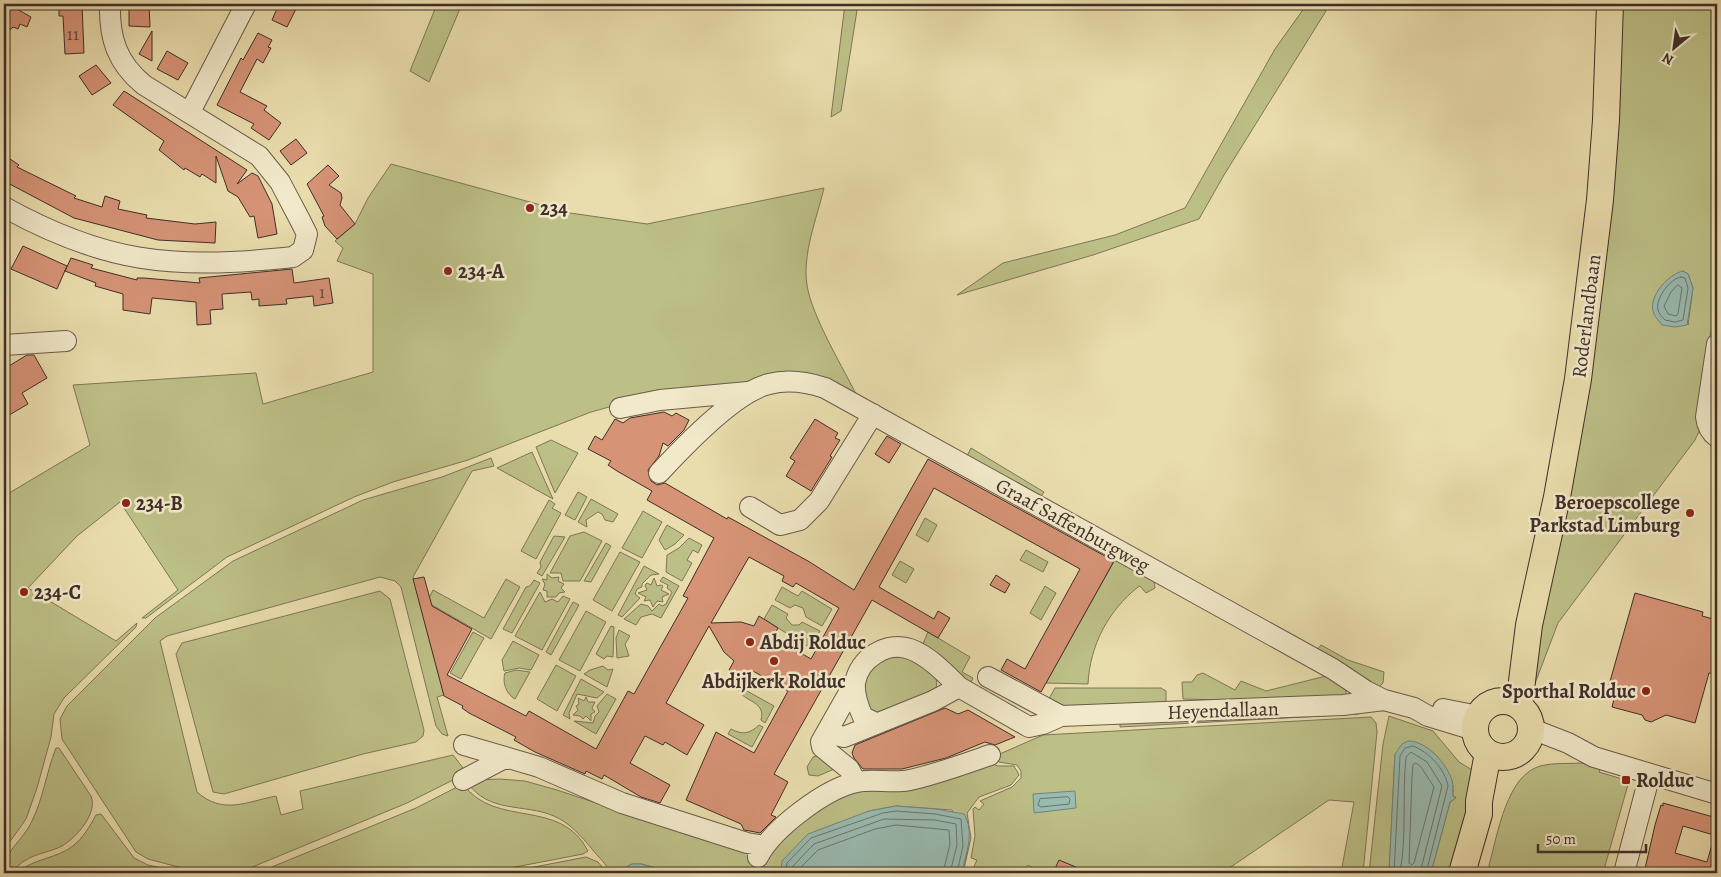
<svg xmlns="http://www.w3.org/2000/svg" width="1721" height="877" viewBox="0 0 1721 877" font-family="Alegreya,serif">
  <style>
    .green { fill: #bcbf86; stroke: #7e7658; fill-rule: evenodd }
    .water { fill: #99bbb1; stroke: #75837b }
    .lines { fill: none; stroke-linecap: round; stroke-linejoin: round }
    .shore { stroke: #6c746d; stroke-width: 1 }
    .building { fill: #d69376; stroke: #3f2e29; fill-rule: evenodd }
    .minor-casing { stroke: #6a5a4a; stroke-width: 22 }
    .major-casing { stroke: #3f2e29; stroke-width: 28 }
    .minor { stroke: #f1e9ca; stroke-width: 20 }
    .major { stroke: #eaddad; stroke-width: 26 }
    .poi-dot { fill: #8f2418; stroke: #f1e9ca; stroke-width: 2 }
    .labels { text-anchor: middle; stroke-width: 5; stroke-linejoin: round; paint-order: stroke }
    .number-label { font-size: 18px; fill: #65473c }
    .poi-label { font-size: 20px; font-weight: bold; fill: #3f2e29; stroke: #f1e9ca; text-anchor: start }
    .street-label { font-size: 20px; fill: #3f2e29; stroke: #f1e9ca }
  </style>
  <rect width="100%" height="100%" fill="#eaddad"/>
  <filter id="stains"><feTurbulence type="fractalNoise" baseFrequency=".004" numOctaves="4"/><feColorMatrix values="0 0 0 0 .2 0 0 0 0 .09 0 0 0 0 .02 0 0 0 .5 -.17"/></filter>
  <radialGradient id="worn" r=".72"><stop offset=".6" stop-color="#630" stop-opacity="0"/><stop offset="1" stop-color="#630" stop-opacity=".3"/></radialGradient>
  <path class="green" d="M437 4H462L429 82 410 71Z
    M845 4H858L841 111 831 117Z
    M1307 4H1314L1326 11 1224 175 1199 219 1093 255 957 295 1003 263 1115 235 1185 208 1275 49Z
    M1623 4H1717V293L1704 376 1701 427 1695 440 1558 623 1534 686 1527 681 1613 169ZM1683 271 1688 274 1693 288 1688 325Z
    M391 164 570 213 647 224 824 188C817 218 802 254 807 285 811 315 845 371 859 400L788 377 620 404 591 412 468 460 393 482 354 497 227 557 146 618H142L178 590 120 502 77 536 28 588 116 641 137 623 136 627 64 698 54 714 51 737 37 788 26 819 4 850V496L90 445 73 385 256 373 263 404 373 372V274L337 261 343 248 335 241 355 224 368 198Z
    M551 440 578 453 555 493 536 447Z
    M971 448 1044 492 1040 498 1316 651 1321 645 1348 660 1384 672 1383 683 1379 687 965 460Z
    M532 452 553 499 497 468Z
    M491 458 494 466 472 471 413 577 444 695 437 697 448 736 442 734 436 726 401 587 395 581 380 577 167 636 160 641 197 792C223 815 246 802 276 796L281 815 303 809 300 791 453 755 467 773 407 803 238 873H201L148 859 136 852 62 739 60 719 67 706 155 618 233 561 363 500 442 477Z
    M578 492 587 497 575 520 565 515Z
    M591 499 618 514 613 522 605 520 602 514 598 512 586 520 587 527 578 522Z
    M549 500 555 504 552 508 561 513 536 559 521 551Z
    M643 511 662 522 642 558 622 548Z
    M925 518 937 525 928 542 916 535Z
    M667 525 684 535 675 544 665 550 659 540Z
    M584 532 602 541 580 581H563L561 573H550L570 536Z
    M554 536 565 537 542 576 537 573 541 567 540 562Z
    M689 538 702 545 698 553 693 550 687 560 692 563 682 581 666 572 667 555 679 548Z
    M606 543 611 546 591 582 584 581Z
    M1026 550 1048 562 1043 572 1020 560Z
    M620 552 640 562 612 611 593 600Z
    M1117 556 1154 581 1155 588 1146 593 1140 586 1138 587C1108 611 1090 645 1088 684L1046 683Z
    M900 561 914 569 906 583 892 575Z
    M644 566 659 574 651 575 642 584V587L637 589 635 594 640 598 622 617 618 615Z
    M547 574 552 578 559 577 558 581 564 584 561 588 565 592 559 593 556 597H547V591L543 590 545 584 542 579 547 580Z
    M663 577 679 586 661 618 652 614 641 617 636 625 624 619 641 604 648 606 652 611 659 604 662 606 666 604 672 592 667 588 668 585 660 581Z
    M654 578 657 586 661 585 663 586 661 590 669 594 662 597 663 602 657 601 653 607 650 600 644 601 646 597 638 593 647 590 645 585 647 583 651 585Z
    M506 579 520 587 491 639 427 602 433 590 484 618Z
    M534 580 540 583 512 633 503 629 526 587 530 586Z
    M1045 586 1056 593 1041 620 1030 613Z
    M782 587 798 596 802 591 832 609 822 626 806 617 803 608 795 605 790 608 775 600Z
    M380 591 390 599 424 730 423 736 416 742 363 754 224 794 213 792 176 654 182 643Z
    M540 592 545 602 552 599 558 602 563 596 570 599 542 650 515 636Z
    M573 602 579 605 551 655 546 652Z
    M772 605 788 614 786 618 792 625H799L802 622 820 631 810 648 764 619Z
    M586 611 606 622 580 671 559 660Z
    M611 626 614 627 613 657 607 656 604 659 596 654Z
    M619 630 630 636 625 644 629 656 617 658 616 638Z
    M473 632 484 638 461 679 450 673Z
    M928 632 970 657 962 672 973 678 971 682H968L923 644Z
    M513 641 539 655 531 670 519 668 504 671 502 660Z
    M891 657C908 656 945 667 935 691L874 717 863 705C862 683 869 664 891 657Z
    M556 665 576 676 557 711 537 699Z
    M603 666 608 670 613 669 607 687 584 674 590 670Z
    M516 670 530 672 515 699C506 694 502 682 505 673Z
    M1203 673 1235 690 1241 681 1266 691 1326 676 1346 683V695L1338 703 1183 699 1182 682H1192L1197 675Z
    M581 679 604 692 597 698 577 694 569 713 570 719 563 715Z
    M738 686 774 706 765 723 761 720C767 699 738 702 738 686Z
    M1055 688H1161L1166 691V707L1057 711 1046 704Z
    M607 694 616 699 596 734 574 721 593 723 595 716 599 712 597 706Z
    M586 697 588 702H595L592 708 595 712 591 714V721L586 716 583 719 580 716 573 715 578 710 576 706 579 704 578 698 584 701Z
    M1360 710 1359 714 1120 727V719Z
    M1389 716 1433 731 1459 762 1479 774 1455 873H1431L1450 802 1456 797H1453V786L1449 774 1435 754H1395L1389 873H1369L1383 744Z
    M1371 717 1376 723 1377 732 1363 873H1341L1354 802 1329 800 1222 873H1041L1028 865 1022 873H971L977 860 971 858 975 836 973 809 975 807 979 810 984 804 980 801 1012 787 1021 778V771L1017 765 999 762 993 757 1043 735Z
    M759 725 763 727 752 747 728 734 731 729C742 735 750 734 759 725Z
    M56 748H59L91 796C98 813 77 837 62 846 51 852 37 853 26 860 18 864 13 873 4 873 4 850 21 843 31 823 43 800 46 773 56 748Z
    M820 755 839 767 818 776 809 775 807 767 813 757Z
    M990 763 998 766H1014L1019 775 1011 785 979 797 967 813 971 838 963 873 968 847 952 810 896 806 869 811 856 817 781 868V873H765L763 858C779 843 795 824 814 811 857 782 938 774 990 763Z
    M1581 763 1601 767 1599 772 1629 781 1603 873H1487C1496 843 1504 782 1535 768 1548 762 1567 764 1581 763Z
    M500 779 525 781 557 790 753 855 759 873H675L641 864H632L621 870 620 873H610C607 864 598 857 592 849 581 836 570 823 554 816 523 803 489 814 467 782L473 780Z
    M463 784C495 829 561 797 588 851L583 854 484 873H257L416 808Z
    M101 814 134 858 148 865 186 873H17C34 858 56 859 73 846 83 838 90 826 96 815Z
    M586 857 598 862 607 873H503Z"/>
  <path class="water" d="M1683 271 1688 274 1693 288 1687 325 1675 327 1662 325C1659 321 1654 316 1653 311 1649 295 1669 274 1683 271Z
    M1408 741C1427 741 1446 763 1452 780 1454 786 1452 791 1453 796L1456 798 1450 802 1431 873H1389L1395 754 1402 744Z
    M1075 791 1076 808 1034 813 1033 794Z
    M896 806 936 809 964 814C975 832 966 855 961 873H781L782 861 808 834 869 811Z
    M632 864H641L675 873H620L621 870Z"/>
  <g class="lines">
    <path class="shore" d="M1681 277 1685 278 1688 288 1683 320 1675 322 1665 320C1662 317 1659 314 1658 310 1655 298 1671 278 1681 277Z
      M1678 285 1682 288 1678 314 1676 316 1668 314 1664 306 1671 292Z
      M1416 763 1421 767 1434 787 1414 863 1412 865 1409 863 1412 777 1413 765Z
      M1068 797 1070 799 1069 804 1041 807 1038 805 1040 799Z
      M786 873 787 863 811 838 883 813 896 811 935 814 961 819 963 846 957 873
      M792 873 793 866 814 844 884 819 935 820 956 824 957 845 950 873
      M800 873V868L818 850 875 829 896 825 949 830 950 844 943 873
      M1394 873 1400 756 1405 748 1413 746C1429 752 1445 769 1448 786L1426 873
      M1400 873C1407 835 1402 796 1406 757L1411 752 1427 762 1442 786 1420 873"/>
  </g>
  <path class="building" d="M8 4 31 17 27 27 20 24 18 29 13 27 4 36V14Z
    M59 4H82L84 53 65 54 63 16H59Z
    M129 4H149L150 27 129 26Z
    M279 4H290L297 7 287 27 272 20Z
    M152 31V61L139 54Z
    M258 33 272 40 268 47 271 48 263 63 257 59 240 92 267 106 264 110 281 123 269 140 251 128 254 124 217 105 241 58 243 60Z
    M167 51 188 63 178 80 157 69Z
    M96 65 111 83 92 95 79 76Z
    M124 91 247 170 237 184 252 173 258 176 272 204 277 234 258 238 254 216 250 217 238 197 228 191 216 156V183L202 174 200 177 185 168 184 170 159 150 164 141 113 105Z
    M296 139 307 153 291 165 280 151Z
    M4 155 19 165 17 167 76 196 74 198 102 207 105 196 120 201 118 209 147 215 146 218 195 224 216 222 215 243 158 240 74 218 4 181Z
    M328 165 339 176 329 185 341 193 342 198 340 205 355 224 337 239 325 226 322 217 324 216 307 184Z
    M23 246 67 266 57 289 11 269Z
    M71 258 93 265 91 268 137 280V278H144L200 283 199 278 292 269 294 283 329 278 333 303 314 306 313 296 286 299 287 304 259 306V299L252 300 251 292 222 294 223 309 210 310 211 324 197 325 196 302 152 298 150 314 123 310V294L95 286 96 283 65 271Z
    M27 355H34L47 378 22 393 28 404 4 418V369Z
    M664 412 672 416 676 413 689 420 684 430 668 446 663 443 659 456 648 470 651 481 657 485 665 483 727 519 728 517 808 561 854 590 928 459 1114 561 1041 692 1001 670 1007 659 1025 669 1080 569 934 488 879 587 934 619 938 611 950 618 938 638 872 600 774 774 788 782 771 815 776 817 760 833 750 831 744 830 741 824 686 800 716 732 754 753 788 691 753 671 748 680 729 670 734 661 724 652 709 626 666 703 704 725 687 755 665 742 663 745 645 736 630 763 670 785 660 803 641 797 604 775 602 779 586 771 585 774 535 752 514 740 516 737 469 713 462 708 463 706 444 696 413 579 424 577 432 606 472 629 447 675 526 716 529 711 596 749 628 691 634 694 688 598 683 596 714 538 647 500 652 491 617 471 608 465 611 461 588 449 595 436 602 440 615 419 623 423 630 418ZM749 557 784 576 782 581 793 587 796 583 839 608 811 659 773 637 778 628 759 616 754 626 741 622 711 623Z
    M815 419 838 433 835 438 840 440 830 456 832 457 811 491 786 476 795 461 790 458Z
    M887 436 901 444 889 463 875 454Z
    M996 575 1010 584 1005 593 990 585Z
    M1635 593 1703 612 1702 616 1717 620V645L1715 654 1717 655V668L1715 674 1709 673 1695 723 1666 715 1651 722 1645 720 1642 715 1612 707 1617 687 1609 685Z
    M945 708 958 714 968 710 1015 737 995 745 985 742 946 758 902 769H863L854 758 852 753 855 745Z
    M1663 803 1717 818V836L1683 826 1675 853 1707 862 1714 837H1717V873H1644L1655 825 1661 805 1663 806Z
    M1059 860 1090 873H1053Z"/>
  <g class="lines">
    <g class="minor-casing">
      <path id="minor" d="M190 112 246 4
        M4 207C105 263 171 269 284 258L293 257 303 250 307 234 300 220 280 182 259 156 144 85C117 63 109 38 110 4
        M1717 344 1706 417C1707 426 1710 432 1717 437
        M4 345 66 341
        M620 408 660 400 748 392
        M659 473C683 447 735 392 769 384 788 379 807 382 825 388L1333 669 1366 691 1384 700 1414 708 1428 716 1474 730
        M750 507 780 525 800 520 819 501 873 414
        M988 677 1061 716
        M855 682 821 742 822 747 849 769 856 782
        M959 687 1029 727 1043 724 1061 716 1343 705 1384 700
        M1443 709 1478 716
        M830 726 836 735 844 737 933 701 959 687C945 673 929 656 910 649 887 641 859 658 855 683 854 695 858 706 863 717L876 723
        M1532 729 1568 743 1594 757 1717 794
        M464 745 539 767 622 803 747 843 765 846
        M463 780 505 758
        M758 857C772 829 826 788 857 782 874 778 892 784 910 780 937 774 964 764 990 755
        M1624 873 1650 774"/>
    </g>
    <g class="major-casing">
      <path id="major" d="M1475 729a28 28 0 1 1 56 0a28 28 0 1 1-56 0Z
        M1519 705 1529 625 1557 497 1578 379 1600 200 1606 120 1610 4
        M1462 873 1479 814V801L1488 753"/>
    </g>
    <use href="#minor" class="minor"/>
    <use href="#major" class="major"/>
  </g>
  <g class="poi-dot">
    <circle cx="530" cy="208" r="5"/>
    <circle cx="448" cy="271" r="5"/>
    <circle cx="126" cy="503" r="5"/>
    <circle cx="1690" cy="513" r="5"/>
    <circle cx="24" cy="592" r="5"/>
    <circle cx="750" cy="642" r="5"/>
    <circle cx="774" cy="661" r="5"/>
    <circle cx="1646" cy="691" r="5"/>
    <rect x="1621" y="775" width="10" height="10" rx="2.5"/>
  </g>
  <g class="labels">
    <g class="number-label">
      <text x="73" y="40">11</text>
      <text x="322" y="298">1</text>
    </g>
    <g class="poi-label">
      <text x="540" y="215">234</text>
      <text x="458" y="278">234-A</text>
      <text x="1680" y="509" text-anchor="end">Beroepscollege<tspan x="1680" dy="23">Parkstad Limburg</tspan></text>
      <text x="136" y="510">234-B</text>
      <text x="34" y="599">234-C</text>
      <text x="760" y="649">Abdij Rolduc</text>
      <text x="774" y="688" text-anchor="middle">Abdijkerk Rolduc</text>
      <text x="1636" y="698" text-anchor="end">Sporthal Rolduc</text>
      <text x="1636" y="787">Rolduc</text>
    </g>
    <g class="street-label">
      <text transform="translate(1586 316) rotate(-83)" y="7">Roderlandbaan</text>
      <text transform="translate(1073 525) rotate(29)" y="7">Graaf Saffenburgweg</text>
      <text transform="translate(1223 710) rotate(-2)" y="7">Heyendallaan</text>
    </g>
  </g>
  <rect width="1721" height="877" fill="none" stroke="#eaddad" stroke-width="20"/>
  <rect x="5" y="5" width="1711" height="867" fill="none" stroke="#3f2e29" stroke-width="2.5"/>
  <rect x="10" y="10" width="1701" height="857" fill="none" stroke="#3f2e29"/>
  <g transform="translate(1674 48) rotate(209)" stroke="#f1e9ca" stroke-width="4" paint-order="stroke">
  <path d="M0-4L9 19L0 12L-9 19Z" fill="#3f2e29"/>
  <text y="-8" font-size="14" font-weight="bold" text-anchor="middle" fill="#3f2e29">N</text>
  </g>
  <path d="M1538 844v8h108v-8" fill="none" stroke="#3f2e29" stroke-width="2.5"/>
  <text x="1546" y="844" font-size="15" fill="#3f2e29" stroke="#f1e9ca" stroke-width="4" paint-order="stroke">50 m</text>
  <rect width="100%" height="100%" filter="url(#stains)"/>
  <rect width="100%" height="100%" fill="url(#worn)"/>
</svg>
